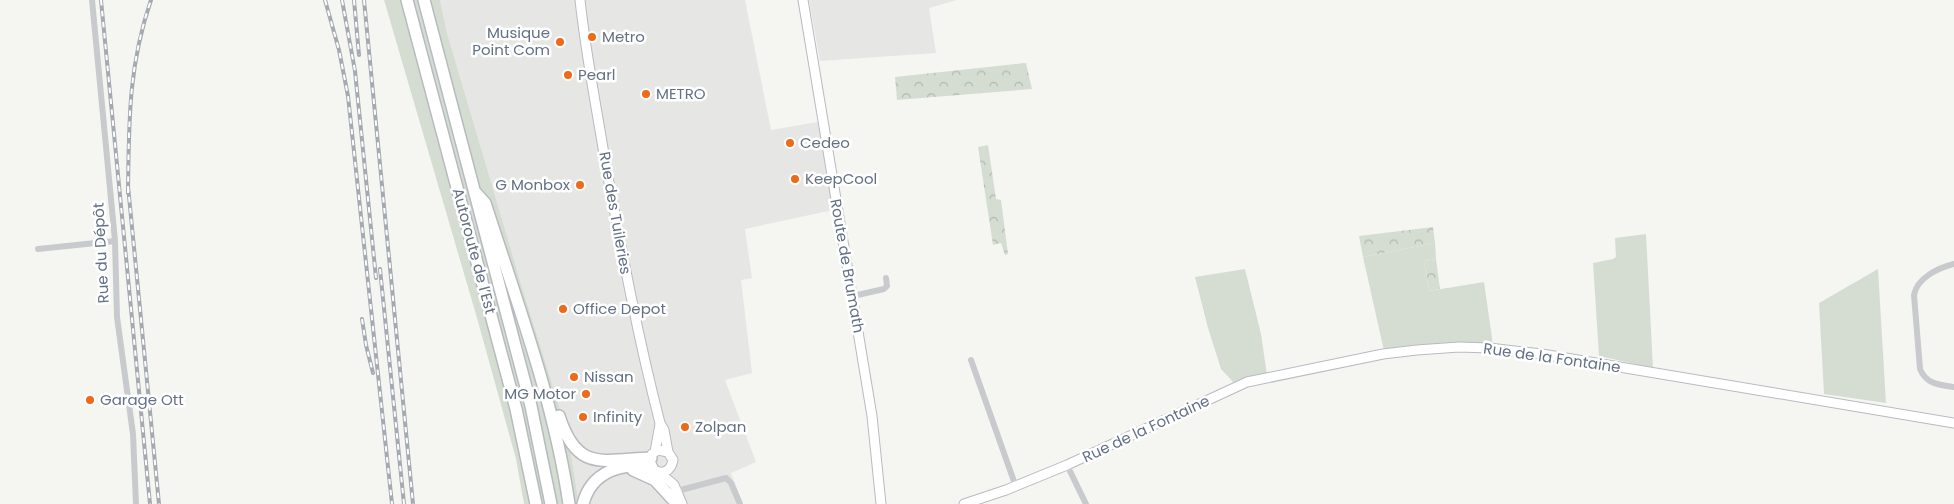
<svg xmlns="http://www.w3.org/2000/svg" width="1954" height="504" viewBox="0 0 1954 504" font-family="Poppins,sans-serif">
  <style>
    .built { fill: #e6e6e5 }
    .green { fill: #d5ddd2 }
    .forest { fill: url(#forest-crowns) }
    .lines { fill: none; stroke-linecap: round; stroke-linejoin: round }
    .secondary-casing { stroke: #b7bbc1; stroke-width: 11 }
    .highway-casing { stroke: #b7babe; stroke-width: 14 }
    .street { stroke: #c8cace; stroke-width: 6 }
    .secondary { stroke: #fff; stroke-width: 9 }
    .highway { stroke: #fff; stroke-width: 11 }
    .rail-casing { stroke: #a5a9b1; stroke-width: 4 }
    .rail { stroke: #fff; stroke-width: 2; stroke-dasharray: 5.5; stroke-linecap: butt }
    .poi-dot { fill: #ee6a19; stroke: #fff; stroke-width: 2 }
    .labels { text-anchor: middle; stroke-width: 5; stroke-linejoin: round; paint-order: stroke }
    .poi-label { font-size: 15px; fill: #637085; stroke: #fff; text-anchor: start }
    .street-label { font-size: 15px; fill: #637085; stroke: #fff }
  </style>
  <defs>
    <pattern id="forest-crowns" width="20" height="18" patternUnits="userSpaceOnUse" patternTransform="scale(1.25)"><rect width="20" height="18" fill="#d5ddd2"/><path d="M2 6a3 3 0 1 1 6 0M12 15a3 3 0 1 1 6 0" fill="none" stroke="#b0b8b0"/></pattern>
  </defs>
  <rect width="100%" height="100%" fill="#f5f6f2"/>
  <path class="built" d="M440 0H745L771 130 818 122 833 210 745 229 752 278 741 280 752 373 725 380 756 462 731 473 743 504H579L568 435 522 287 447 33Z
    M809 0H957L929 8 936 53 820 61Z"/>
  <path class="green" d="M384 0H440L447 33 522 287 568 435 579 504H524L516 459 477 318Z
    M1646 234 1653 368 1599 356 1593 263 1613 259 1616 257 1615 238Z
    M1435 243 1436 259 1424 261 1429 291 1484 282 1493 345 1384 351 1363 257Z
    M1245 269 1261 334 1267 375 1234 383 1221 369 1208 328 1195 277Z
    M1878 269 1886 403 1824 394 1819 303Z"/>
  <path class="forest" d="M1026 63 1032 89 897 100 895 77Z
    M988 145 996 199 1001 200 1008 254 1005 255 1001 243 993 245 978 147Z
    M1433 227 1435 243 1363 257 1359 236Z
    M1436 259 1440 289 1429 291 1424 261Z"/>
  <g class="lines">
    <g class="secondary-casing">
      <path id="secondary" d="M580 0C586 56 597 110 606 166 622 252 638 338 660 423L664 430 668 452 673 460C671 471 663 475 654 470L650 461 652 454 658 450 668 452
        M803 0 872 416 881 504
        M655 452 660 424
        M660 473 674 485 682 504
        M964 504 1006 490 1067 465 1247 382 1383 354 1417 350 1459 347 1489 348 1542 354 1954 423"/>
    </g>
    <g class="highway-casing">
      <path id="highway" d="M407 0 516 409 536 504
        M424 0 531 406 551 504
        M475 192 485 203C517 302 554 401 569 504
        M559 416C577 472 601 460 651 458
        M633 470 655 480 677 504
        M583 504C591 472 622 461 652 468"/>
    </g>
    <path class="street" d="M92 0 115 241 117 317 133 434 136 504
      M38 249 115 241
      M1954 264C1938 268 1917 278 1914 295L1920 369C1926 384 1939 385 1954 387
      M853 296 884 289 887 286 886 278
      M971 360 1016 487
      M1067 465 1086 504
      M677 491 726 478 731 483 740 504"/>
    <use href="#secondary" class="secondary"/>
    <use href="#highway" class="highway"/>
    <g class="rail-casing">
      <path id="rail" d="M101 0 150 504
        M325 0 339 50 348 96 392 504
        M342 0 355 71 376 278
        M354 0 359 55
        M364 0 413 504
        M128 186 159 504
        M128 193C129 123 128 67 151 0
        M380 269 404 504
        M362 319 366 345 373 373"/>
    </g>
    <use href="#rail" class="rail"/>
  </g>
  <g class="poi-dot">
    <circle cx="592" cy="37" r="5"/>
    <circle cx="560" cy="42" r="5"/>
    <circle cx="568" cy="75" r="5"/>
    <circle cx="646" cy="94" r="5"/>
    <circle cx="790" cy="143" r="5"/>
    <circle cx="795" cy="179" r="5"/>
    <circle cx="580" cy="185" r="5"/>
    <circle cx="563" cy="309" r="5"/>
    <circle cx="574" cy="377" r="5"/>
    <circle cx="586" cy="394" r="5"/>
    <circle cx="90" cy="400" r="5"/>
    <circle cx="583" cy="417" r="5"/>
    <circle cx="685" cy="427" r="5"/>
  </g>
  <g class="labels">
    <g class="poi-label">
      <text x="550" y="38" text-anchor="end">Musique<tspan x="550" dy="17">Point Com</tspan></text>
      <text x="602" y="42">Metro</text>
      <text x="578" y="80">Pearl</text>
      <text x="656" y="99">METRO</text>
      <text x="800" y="148">Cedeo</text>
      <text x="805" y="184">KeepCool</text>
      <text x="570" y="190" text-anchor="end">G Monbox</text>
      <text x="573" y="314">Office Depot</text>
      <text x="584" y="382">Nissan</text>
      <text x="576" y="399" text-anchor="end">MG Motor</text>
      <text x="100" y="405">Garage Ott</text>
      <text x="593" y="422">Infinity</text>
      <text x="695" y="432">Zolpan</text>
    </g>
    <g class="street-label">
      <text transform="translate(615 213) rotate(80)" y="5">Rue des Tuileries</text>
      <text transform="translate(474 251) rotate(75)" y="5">Autoroute de l’Est</text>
      <text transform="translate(101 253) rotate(-93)" y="5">Rue du Dépôt</text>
      <text transform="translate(847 266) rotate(80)" y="5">Route de Brumath</text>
      <text transform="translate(1552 358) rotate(8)" y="5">Rue de la Fontaine</text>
      <text transform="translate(1146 429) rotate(-25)" y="5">Rue de la Fontaine</text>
    </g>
  </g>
</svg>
